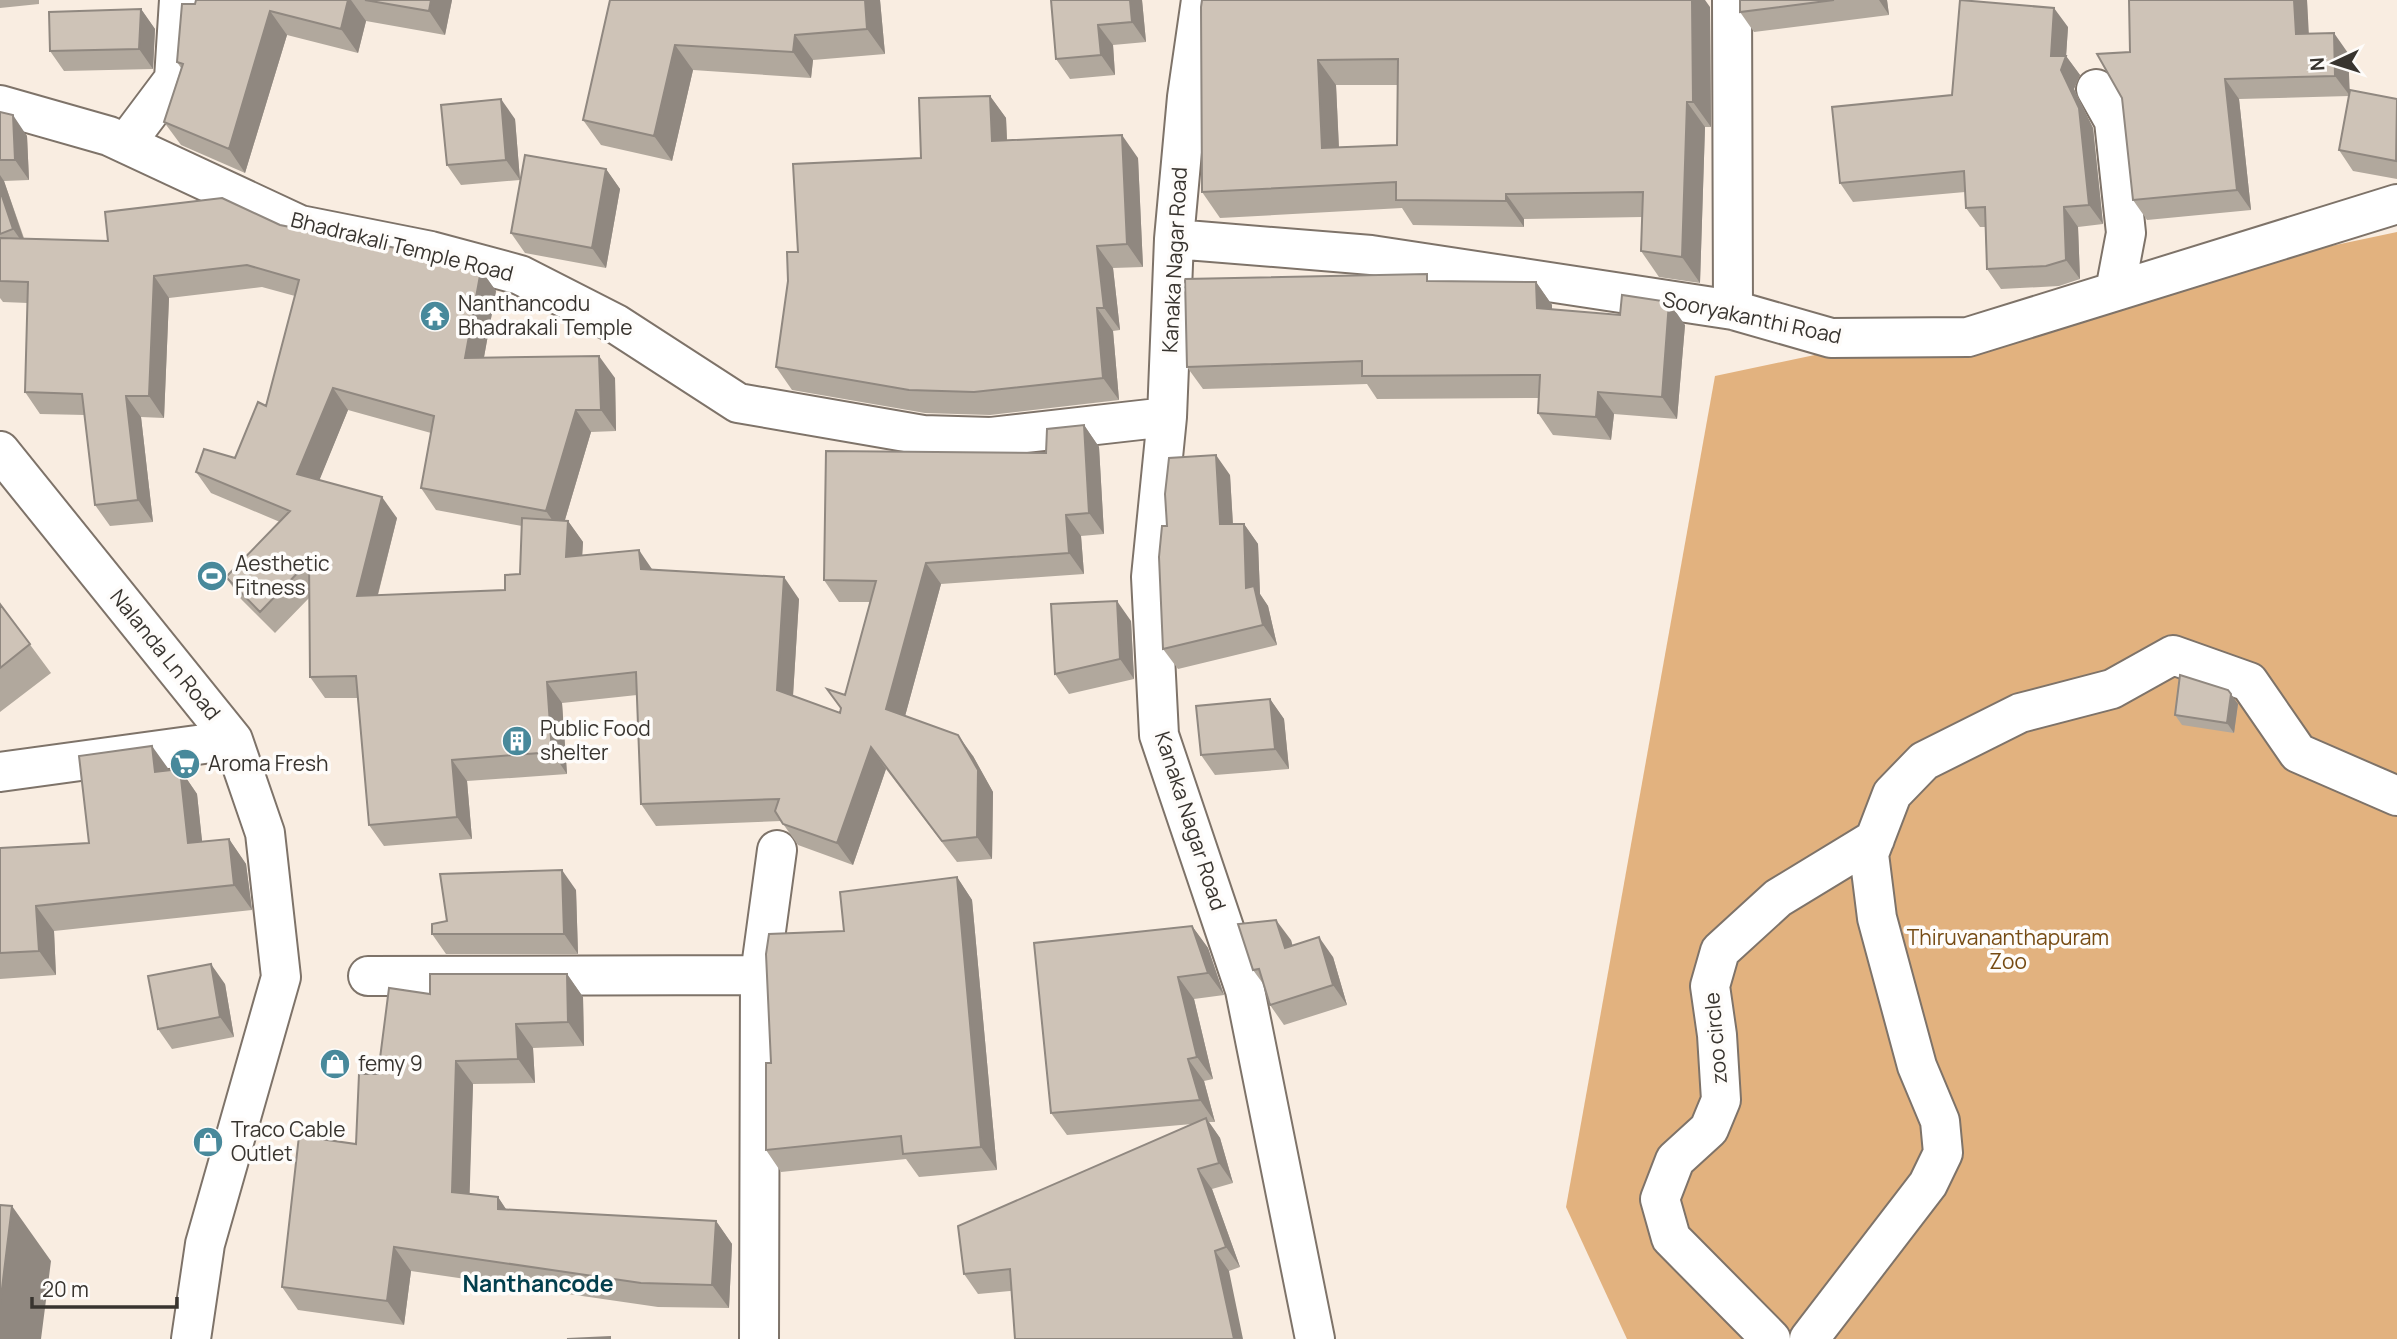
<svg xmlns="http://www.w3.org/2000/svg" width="2397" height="1339" viewBox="0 0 2397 1339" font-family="Manrope,sans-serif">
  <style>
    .green { fill: #e2b27f }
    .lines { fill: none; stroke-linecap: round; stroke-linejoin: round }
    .minor-casing { stroke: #7e7369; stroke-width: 42 }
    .minor { stroke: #fff; stroke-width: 38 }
    .wall { fill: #b1a89d; fill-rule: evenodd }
    .shaded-wall { fill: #908880 }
    .building { fill: #cec3b7; stroke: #908880; stroke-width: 2; fill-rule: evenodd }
    .labels { text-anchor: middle; stroke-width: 7; stroke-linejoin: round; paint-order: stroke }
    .street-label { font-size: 21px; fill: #38342f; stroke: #fefcfa }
    .poi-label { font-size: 21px; fill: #38342f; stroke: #fefcfa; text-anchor: start }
    .park-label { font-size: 21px; fill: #764b13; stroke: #fefcfa }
    .neighbourhood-label { font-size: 23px; font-weight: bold; fill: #033f4d; stroke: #fefcfa }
  </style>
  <rect width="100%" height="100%" fill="#f9ede1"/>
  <path class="green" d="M2397 232V1339H1627L1566 1207 1715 376Z"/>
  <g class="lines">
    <g class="minor-casing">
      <path id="minor" d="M1201 0 1187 97 1174 239 1167 417 1151 577 1159 735 1245 990 1315 1339
        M1732 0 1733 310
        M2096 89 2114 121 2126 233 2115 291
        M0 105 109 136 300 225 431 251 520 275 616 324 738 403 923 435 991 437 1167 417
        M126 143 174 79 179 0
        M1174 239 1371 255 1733 310 1831 338 1968 337 2397 204
        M0 451 233 740 265 833 281 977 205 1244 191 1339
        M0 772 233 740
        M368 976 760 975
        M759 1339 760 975 777 850
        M1771 1339 1671 1238 1660 1199 1675 1160 1709 1129 1721 1100 1717 1035 1710 986 1720 951 1778 898 1875 839
        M1809 1339 1928 1184 1943 1153 1940 1121 1917 1066 1877 918 1869 854 1892 794 1924 761 2020 713 2112 689 2173 655 2249 682 2298 753 2397 796"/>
    </g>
    <use href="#minor" class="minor"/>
  </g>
  <path class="wall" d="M0 0H39V4L0 8Z
    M196 0H452L445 35 366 21 358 53 287 35 245 173 181 145 164 122 181 68 177 62Z
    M610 0H880L885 54 813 60 811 78 693 70 672 161 601 145 583 120Z
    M1051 0H1142L1146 42 1113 45 1115 75 1070 79 1056 59Z
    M1202 0 1710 7 1711 127H1705L1700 283 1659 277 1641 251 1642 217 1524 219V227L1413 225 1402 208 1220 218 1202 192ZM1336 85H1398L1397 145 1339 147Z
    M1740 0H1887L1889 15 1754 32 1740 12Z
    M2129 0H2307L2308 33 2348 53 2349 93 2397 99V179L2353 171 2339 150 2349 96 2239 99 2251 210 2147 220 2133 200Z
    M141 9 155 29 153 69 64 71 50 51Z
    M2068 27 2066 56 2080 75 2074 89 2093 128 2103 224 2078 227 2080 279 2059 286 2001 289 1987 269 1985 227H1980L1966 208 1965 192 1853 202 1840 183 1952 95Z
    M990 96 1006 118 1007 141 1138 158 1143 267 1113 268 1120 330 1113 331 1119 400 990 415 925 413 792 390 776 367 798 252 921 158Z
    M0 112 27 136 29 180 4 181 24 238 108 241 280 225 481 270 496 291 484 357 615 378 616 431 591 432 565 520 568 521 583 542 582 555 799 599 793 696 840 713 841 709 827 689 845 695 870 602H839L824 580 1046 453 1084 425 1099 447 1104 534 1081 536 1084 574 941 584 905 716 973 756 993 792 992 859 957 862 886 769 853 865 798 845 781 821 656 826 641 804 637 695 562 703 567 774 467 781 472 839 384 846 369 825 358 698H325L310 677 309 598 275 633 241 599 226 577 280 522 211 493 196 472 235 458 266 406 295 296 262 287 169 298 164 418 141 417 153 522 110 526 95 505 85 415 40 414 25 392 28 303 3 302 0 298ZM348 410 431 433 421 488 436 510 522 526 520 574 505 590 378 595 397 518 319 480Z
    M515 119 520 180 461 185 447 165Z
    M606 169 620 189 606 268 525 253 511 233Z
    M1432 281 1536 282 1552 305V309L1685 325 1677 419 1614 414 1611 440 1553 435 1538 413 1539 398 1377 399 1367 384 1203 389 1187 367Z
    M1230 475 1233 524H1244L1258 544 1260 594 1268 606 1277 645 1178 669 1163 649 1167 526Z
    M0 604 51 673 0 712Z
    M1131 621 1134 679 1069 694 1055 674Z
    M2228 690 2238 704 2234 733 2182 725 2175 715Z
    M1270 699 1284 719 1289 769 1215 775 1201 755Z
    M180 769 197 794 202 842 229 839 246 864 252 910 54 931 56 975 0 979V848L89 843 169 770Z
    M957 877 972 900 997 1170 919 1177 906 1159 781 1172 766 1150 771 1063 844 931Z
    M576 890 578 954H446L432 934 447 921Z
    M1192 926 1208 948 1224 995 1194 999 1213 1079 1204 1081 1215 1122H1209L1220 1138 1233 1183 1212 1189 1240 1267 1229 1271 978 1294 964 1274 1192 1124 1067 1135 1051 1113Z
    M1291 940 1292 945 1333 957 1347 1005 1284 1025 1270 1005 1264 985 1253 970Z
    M567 974 583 997 584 1046 533 1048 535 1083 473 1084 469 1194 498 1197 506 1210 716 1221 732 1244 729 1308 658 1307 411 1271 404 1325 298 1310 282 1287 356 1144 378 1074 430 994Z
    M225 984 234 1037 172 1049 158 1029Z"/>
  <path class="shaded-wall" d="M348 0H351L366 21 358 53 341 29Z
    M431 0H452L445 35 429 11Z
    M865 0H880L885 54 867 29Z
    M1130 0H1142L1146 42 1132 22Z
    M1692 0H1705L1710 7 1711 127 1693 102Z
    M1879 0H1887L1889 15Z
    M2294 0H2307L2310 54 2296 34Z
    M2054 8 2068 27 2066 57V56L2080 75 2074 89 2093 128 2103 224 2089 205 2051 56Z
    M141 9 155 29 153 69 139 49Z
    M270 11 287 35 245 173 229 149Z
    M1098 25 1113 45 1115 75 1101 55Z
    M2334 33 2348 53 2350 96 2335 76Z
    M795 35 813 60 811 78 793 52Z
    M675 45 693 70 672 161 654 136Z
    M1318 60 1336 85 1340 173 1322 148Z
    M2225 79 2239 99 2251 210 2237 190Z
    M990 96 1006 118 1008 164 992 141Z
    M501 99 515 119 520 180 506 160Z
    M1687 102 1705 127 1700 283 1682 257Z
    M13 115 27 136 29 180 15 160Z
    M1122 135 1138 158 1143 267 1127 244Z
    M606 169 620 189 606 268 592 248Z
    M0 175 4 181 27 249 13 229 0 190Z
    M1506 194 1524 219V227L1506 201Z
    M2064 207 2078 227 2080 279 2066 260Z
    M1097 246 1113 268 1120 330 1104 308Z
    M481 270 496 291 480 379 465 358Z
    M154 276 169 298 164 418 149 396Z
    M1536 282 1552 305V331L1537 308Z
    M1669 302 1685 325 1677 419 1662 397Z
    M1097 308 1113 331 1119 400 1103 378Z
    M599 356 615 378 616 431 601 410Z
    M333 388 348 410 313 496 297 474Z
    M1598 392 1614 414 1611 440 1596 417Z
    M126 396 141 417 153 522 138 500Z
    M576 410 591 432 561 533 546 511Z
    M1084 425 1099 447 1104 534 1089 513Z
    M1216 455 1230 475 1234 544 1220 524Z
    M382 497 397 518 372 617 357 596Z
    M1066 515 1081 536 1084 574 1069 553Z
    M568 521 583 542 581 578 566 557Z
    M1244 524 1258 544 1260 594 1268 606 1277 645 1263 625 1246 588Z
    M639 550 654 572 641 569Z
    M926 563 941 584 901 731 886 709Z
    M784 577 799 599 792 711 777 690Z
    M1117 601 1131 621 1134 679 1120 659Z
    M547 682 562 703 567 774 552 752Z
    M2231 694 2238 704 2234 733 2227 723Z
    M1270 699 1284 719 1289 769 1275 749Z
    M958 735 973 756 993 792 992 859 977 837Z
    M152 746 170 771 155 772Z
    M871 747 886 769 853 865 837 843Z
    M452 760 467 781 472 839 457 817Z
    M180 769 197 794 205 868 188 843Z
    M229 839 246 864 252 910 234 885Z
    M562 870 576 890 578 954 564 934Z
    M957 877 972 900 997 1170 981 1147Z
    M36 906 54 931 56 975 39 951Z
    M1276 920 1291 940 1299 968 1285 948Z
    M1192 926 1208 948 1224 995 1208 973Z
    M1319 937 1333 957 1347 1005 1333 985Z
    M211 964 225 984 234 1037 220 1017Z
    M567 974 583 997 584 1046 568 1022Z
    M1178 977 1194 999 1213 1079 1197 1057Z
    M516 1024 533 1048 535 1083 518 1059Z
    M1188 1059 1204 1081 1215 1122 1200 1100Z
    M456 1061 473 1084 469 1215 452 1192Z
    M1206 1118 1220 1138 1233 1183 1219 1163Z
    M1198 1169 1212 1189 1240 1267 1226 1247Z
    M498 1197 514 1221 498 1209Z
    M12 1206 51 1261 41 1339H0V1305Z
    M716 1221 732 1244 729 1308 712 1285Z
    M394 1247 411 1271 404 1325 387 1301Z
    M1215 1251 1229 1271 1243 1339H1234Z"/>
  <path class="building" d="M196 0H348L341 29 270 11 229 149 164 122 183 64 177 62 182 4H195Z
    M365 0H431L429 11Z
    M610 0H865L867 29 795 35 793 52 675 45 654 136 583 120Z
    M1051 0H1130L1132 22 1098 25 1101 55 1056 59Z
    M1202 0H1692L1693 102H1687L1682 257 1641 251 1643 192 1506 194V201L1396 200V182L1202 192 1201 7ZM1398 59 1397 145 1322 148 1318 60Z
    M1740 0H1834L1740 12Z
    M1960 0 2054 8 2051 56H2066L2061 70 2079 108 2089 205 2064 207 2066 260 2046 266 1987 269 1985 207 1966 208 1964 171 1840 183 1832 107 1952 95Z
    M2129 0H2294L2296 34 2334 33 2335 76 2225 79 2237 190 2133 200 2122 98 2097 54 2130 52Z
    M141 9 139 49 50 51 49 12Z
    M2350 90 2397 99 2396 161 2339 150Z
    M990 96 992 141 1122 135 1127 244 1097 246 1104 308H1097L1103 378 974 392 909 390 776 367 788 281 787 252H798L793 164 921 158 919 98Z
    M501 99 506 160 447 165 441 105Z
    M0 112 13 115 15 160H0Z
    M525 155 606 169 592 248 511 233Z
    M0 190 13 229 0 234Z
    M222 198 280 225 411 251 481 270 465 358 599 356 601 410H576L546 511 421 488 434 416 333 388 297 474 382 497 357 596 505 590V575L520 574 522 518 568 521 566 557 639 550 641 569 784 577 777 690 840 713 841 708 827 689 845 695 876 581 824 580 826 451 1046 453 1047 429 1084 425 1089 513 1066 515 1069 553 926 563 886 709 958 735 978 770 977 837 942 841 871 747 837 843 783 824 775 811 779 799 641 804 636 672 547 682 552 752 452 760 457 817 369 825 356 676 310 677 309 561 260 612 226 577 290 511 196 472 204 449 235 458 258 402 266 406 299 280 247 265 154 276 149 396H126L138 500 95 505 82 394 25 392 28 282 0 281V238L108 241 105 212Z
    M1427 274V281L1536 282 1537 308 1620 315 1622 295 1669 302 1662 397 1598 392 1596 417 1538 413 1540 375 1362 376V361L1187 367 1185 279Z
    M1216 455 1220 524H1244L1246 588 1254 586 1263 625 1163 649 1159 557 1162 526H1167L1165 494 1169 458Z
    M1117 601 1120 659 1055 674 1051 604Z
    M0 604 30 644 0 668Z
    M2180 675 2228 690 2231 694 2227 723 2175 715Z
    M1270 699 1275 749 1201 755 1196 706Z
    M152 746 155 772 180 769 188 843 229 839 234 885 36 906 39 951 0 953V848L89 843 79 756Z
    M562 870 564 934H432V924L447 921 440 874Z
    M957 877 981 1147 903 1154 901 1136 766 1150V1063H771L766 954 769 934 844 931 840 892Z
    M1276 920 1285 948 1319 937 1333 985 1270 1005 1259 969 1253 970 1238 924Z
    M1192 926 1208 973 1178 977 1197 1057 1188 1059 1200 1100 1051 1113 1034 943Z
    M211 964 220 1017 158 1029 148 976Z
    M430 974H567L568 1022 516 1024 518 1059 456 1061 452 1192 498 1197V1209L716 1221 712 1285 641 1283 394 1247 387 1301 282 1287 299 1136 356 1144 359 1074H378L389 988 430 994Z
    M1206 1118 1219 1163 1198 1169 1226 1247 1215 1251 1234 1339H1015L1010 1269 964 1274 958 1226Z
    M0 1205 12 1206 0 1305Z
    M610 1337V1339H567Z"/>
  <defs>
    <g id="temple-disc" transform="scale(1.575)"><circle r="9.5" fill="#48899b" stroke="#fefcfa"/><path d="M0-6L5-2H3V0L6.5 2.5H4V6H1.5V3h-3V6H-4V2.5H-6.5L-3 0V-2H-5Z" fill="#fff"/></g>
    <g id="stadium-disc" transform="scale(1.575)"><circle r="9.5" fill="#48899b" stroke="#fefcfa"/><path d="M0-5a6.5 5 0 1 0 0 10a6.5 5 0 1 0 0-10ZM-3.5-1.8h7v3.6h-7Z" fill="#fff"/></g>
    <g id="building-disc" transform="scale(1.575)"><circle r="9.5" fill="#48899b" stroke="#fefcfa"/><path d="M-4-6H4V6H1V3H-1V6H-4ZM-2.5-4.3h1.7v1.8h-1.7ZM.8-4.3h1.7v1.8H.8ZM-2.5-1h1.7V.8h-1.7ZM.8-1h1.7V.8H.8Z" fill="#fff"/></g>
    <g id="supermarket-disc" transform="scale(1.575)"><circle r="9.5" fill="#48899b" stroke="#fefcfa"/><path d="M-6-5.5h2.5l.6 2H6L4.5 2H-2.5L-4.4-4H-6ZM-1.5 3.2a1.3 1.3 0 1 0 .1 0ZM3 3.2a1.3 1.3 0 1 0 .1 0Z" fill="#fff"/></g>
    <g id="shop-disc" transform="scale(1.575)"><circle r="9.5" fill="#48899b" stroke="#fefcfa"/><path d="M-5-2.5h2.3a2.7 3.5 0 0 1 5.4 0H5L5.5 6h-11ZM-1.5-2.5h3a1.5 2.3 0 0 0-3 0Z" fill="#fff"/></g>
  </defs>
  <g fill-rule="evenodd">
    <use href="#temple-disc" x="435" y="316"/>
    <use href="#stadium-disc" x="212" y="576"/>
    <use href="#building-disc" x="517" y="741"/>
    <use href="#supermarket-disc" x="185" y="764"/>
    <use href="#shop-disc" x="335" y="1064"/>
    <use href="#shop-disc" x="208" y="1142"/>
  </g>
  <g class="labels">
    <g class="street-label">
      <text transform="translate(402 247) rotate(14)" y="7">Bhadrakali Temple Road</text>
      <text transform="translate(1175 260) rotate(-87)" y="7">Kanaka Nagar Road</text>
      <text transform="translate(1752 318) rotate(12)" y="7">Sooryakanthi Road</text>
      <text transform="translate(165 655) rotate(51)" y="7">Nalanda Ln Road</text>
      <text transform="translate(1190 821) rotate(72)" y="7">Kanaka Nagar Road</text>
      <text transform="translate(1716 1038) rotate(-95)" y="7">zoo circle</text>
    </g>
    <g class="poi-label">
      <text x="458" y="311">Nanthancodu<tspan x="458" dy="24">Bhadrakali Temple</tspan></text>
      <text x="235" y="571">Aesthetic<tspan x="235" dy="24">Fitness</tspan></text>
      <text x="540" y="736">Public Food<tspan x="540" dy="24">shelter</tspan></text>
      <text x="208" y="771">Aroma Fresh</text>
      <text x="358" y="1071">femy 9</text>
      <text x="231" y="1137">Traco Cable<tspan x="231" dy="24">Outlet</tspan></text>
    </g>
    <g class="park-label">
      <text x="2008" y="945">Thiruvananthapuram<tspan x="2008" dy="24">Zoo</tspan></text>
    </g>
    <g class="neighbourhood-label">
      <text x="538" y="1292">Nanthancode</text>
    </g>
  </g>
  <g transform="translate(2334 63) rotate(266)" stroke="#fefcfa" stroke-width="5" paint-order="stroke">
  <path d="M0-5L12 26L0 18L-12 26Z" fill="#38342f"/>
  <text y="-10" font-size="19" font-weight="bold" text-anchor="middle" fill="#38342f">N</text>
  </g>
  <path d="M32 1297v10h145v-10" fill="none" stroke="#38342f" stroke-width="3.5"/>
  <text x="42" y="1297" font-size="21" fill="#38342f" stroke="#fefcfa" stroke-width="5" paint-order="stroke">20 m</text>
</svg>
